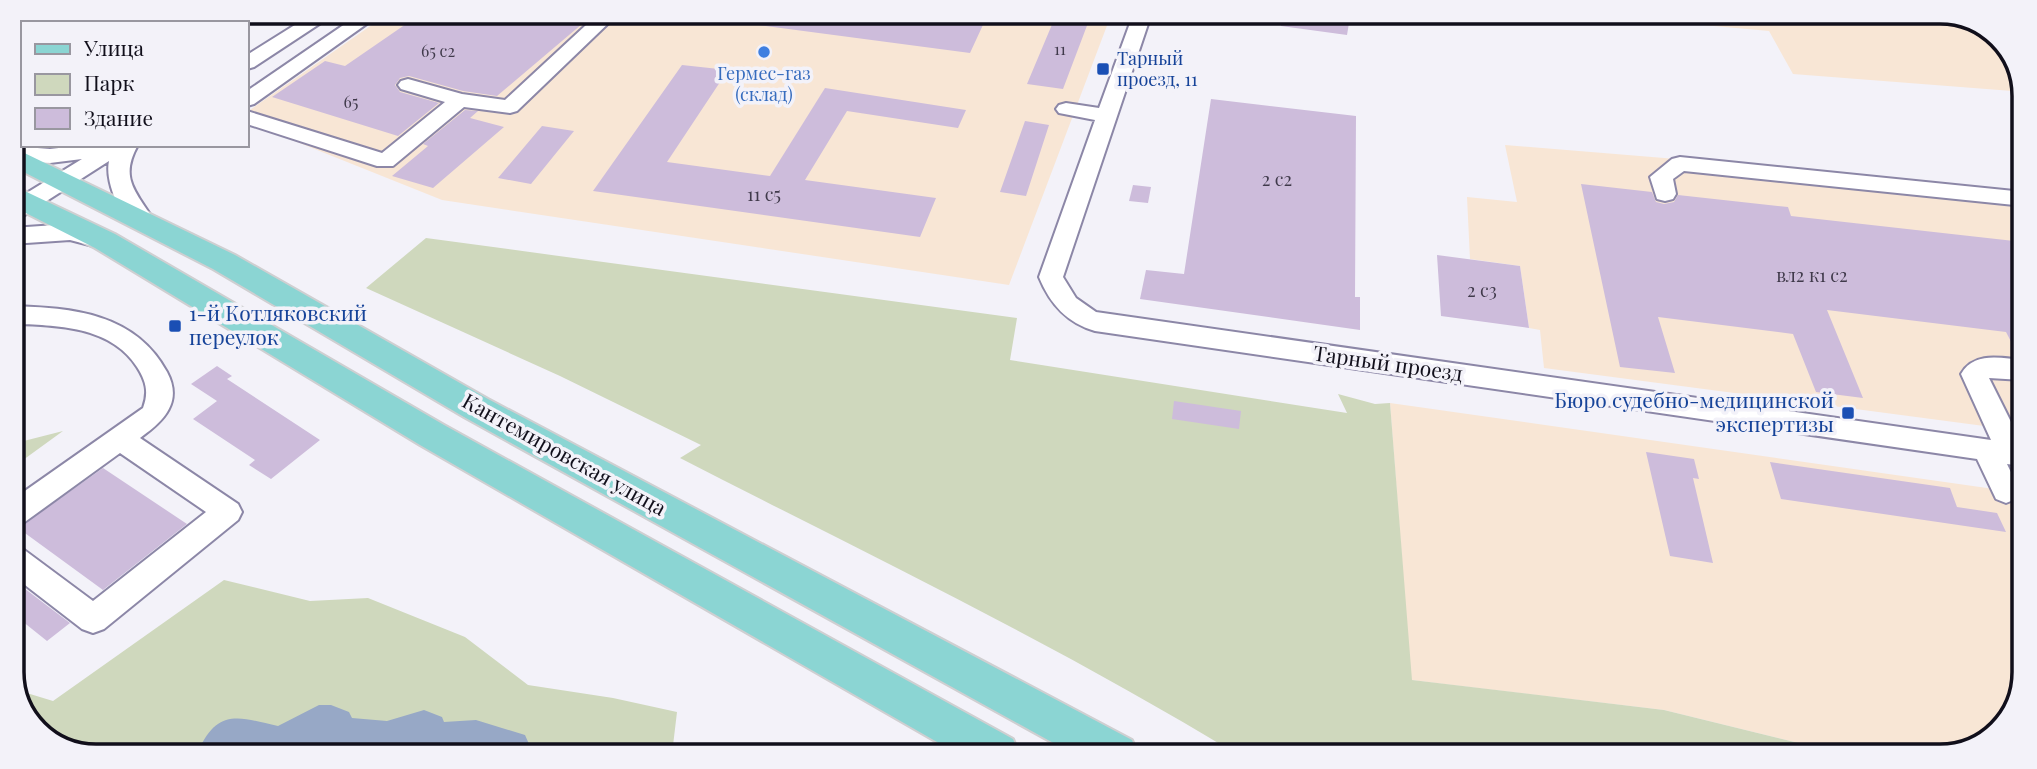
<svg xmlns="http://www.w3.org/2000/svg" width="2037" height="769" viewBox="0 0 2037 769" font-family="'Playfair Display',serif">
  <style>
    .industrial { fill: #f8e6d5 }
    .green { fill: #cfd8bd }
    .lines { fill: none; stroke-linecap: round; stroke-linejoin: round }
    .river { fill: #97a8c6; fill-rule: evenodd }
    .building { fill: #cdbcdb }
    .minor-casing { stroke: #8c87a7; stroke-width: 4 }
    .major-casing { stroke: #cfcfd1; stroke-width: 4 }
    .minor { fill: #fff; fill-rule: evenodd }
    .major { fill: #8bd5d3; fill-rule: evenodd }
    .shop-dot { fill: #3f7fe0; stroke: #f3f2f9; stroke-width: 2.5 }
    .transit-dot { fill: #1a4fb4; stroke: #f3f2f9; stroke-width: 2.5 }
    .labels { text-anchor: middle; stroke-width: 7; stroke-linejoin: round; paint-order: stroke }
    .far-number-label { font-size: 16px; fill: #403a4b }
    .far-transit-label { font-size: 18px; fill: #164399; stroke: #f3f2f9; text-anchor: start }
    .far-shop-label { font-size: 18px; fill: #366cbe; stroke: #f3f2f9 }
    .number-label { font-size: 18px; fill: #403a4b }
    .transit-label { font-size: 21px; fill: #164399; stroke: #f3f2f9; text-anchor: start }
    .street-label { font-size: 21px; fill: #110f1b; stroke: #f3f2f9 }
    .rim { fill: none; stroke: #110f1b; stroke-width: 3.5 }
  </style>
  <rect width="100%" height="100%" fill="#f3f2f9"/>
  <path class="industrial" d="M97 12 270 13 247 27V23H71Z
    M389 13 1111 15 1009 285 442 200 247 122V112Z
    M1604 16 1968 17 2007 45 2025 92 1793 74 1769 31Z
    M1505 145 1725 163 2024 193 2022 431 1544 368 1540 330 1529 328 1520 266 1470 259 1467 197 1517 202Z
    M1390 403 2022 493 2020 700 1988 742 1941 757H1856L1664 710 1411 680Z"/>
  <path class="green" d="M23 70V135L12 131V91Z
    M426 238 1017 318 1010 360 1347 413 1338 394 1375 404 1390 403 1412 680 1664 710 1856 757 1238 755C1058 645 867 554 680 458L701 445 560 376 366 288Z
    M63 431 12 468V444Z
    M224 580 310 601 368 598 465 637 528 685 613 698 677 712 672 754 69 752 29 723 17 690 53 701Z"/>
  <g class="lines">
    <path class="river" d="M319 705H331L349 712 352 718 387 721 424 710 442 717 444 722 476 720 525 735 533 753 198 752C217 708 239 717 278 726Z"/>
  </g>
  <path class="building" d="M422 13H595L497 96 463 91 409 76 400 78 395 85 400 92 439 103 398 136 272 97 325 61 345 66Z
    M760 14H988L970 53 759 25Z
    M1056 15H1091L1063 89 1027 84Z
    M1282 15H1335L1350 17 1347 35 1281 26Z
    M682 65 728 70 667 162 770 176 825 88 966 110 958 128 847 111 805 180 936 198 920 237 593 191Z
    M1211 99 1356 116 1355 297H1360V330L1140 299 1146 270 1184 274Z
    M465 110 478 111 470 118 504 127 433 188 392 176 428 146 423 144Z
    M1025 121 1049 125 1026 196 1000 192Z
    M542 126 574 131 531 184 498 178Z
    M1581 184 1652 192 1656 202 1664 204 1674 202 1678 195 1788 207 1791 216 2023 242V357H2019L2006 332 1827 310 1863 398 1816 392 1793 334 1658 317 1675 373 1620 367Z
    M1133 185 1151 187 1148 203 1129 201Z
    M1437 255 1520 266 1529 328 1441 316Z
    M217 366 232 376 227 379 320 440 271 479 249 465 255 460 193 419 217 401 191 384Z
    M1174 401 1241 411 1239 429 1172 419Z
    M1646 452 1694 459 1699 479 1693 478 1713 563 1670 556Z
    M1770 462 1950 488 1957 507 1997 513 2006 532 1781 499Z
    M103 468 187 524 103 590 18 528Z
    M12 579 70 623 47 641 12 613Z"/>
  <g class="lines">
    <g class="minor-casing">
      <path id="minor" d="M314 13H336L254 67 247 69V55Z
        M361 13H382L254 104 247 106V91Z
        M599 13 618 14 517 111 510 113 464 107 393 166H377L247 124V111L382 153 445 102 401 89 398 85 401 81 408 79 462 94 505 100Z
        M1133 15H1151L1063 277 1076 298 1096 312 1991 440 1961 374C1974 351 2001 358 2023 360L2022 380 1989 378 2022 444V466L2007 464 2020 491 2016 499 2006 503 1996 499 1977 459 1095 331C1067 323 1050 304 1039 277L1095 120 1059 113 1056 109 1059 105 1066 103 1099 108Z
        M85 145H138C119 178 136 192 153 219L150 224C124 232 104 183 109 161L20 218 12 220V202L82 159 50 163 12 160V146L50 149Z
        M1680 157 2024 192V206L1684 171 1673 179 1676 194 1673 199 1665 201 1657 199 1650 177 1672 159Z
        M70 224 105 233 109 239 105 245 97 247 70 240 12 244V228Z
        M12 306C73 308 135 313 167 372 183 402 164 421 140 438L238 504 242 512 238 520 104 629 93 633 82 629 12 575V545L23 549 93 601 206 512 120 453 22 524 12 528V500L143 408C149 392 146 381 137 367 111 326 56 325 12 324Z"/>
    </g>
    <g class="major-casing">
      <path id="major" d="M12 147 235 255 488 399 1132 740 1138 755H1075L464 417 213 269 12 166Z
        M12 185 115 234 444 425 1013 739 1019 754H958L420 445 95 248 12 206Z"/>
    </g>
    <use href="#minor" class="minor"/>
    <use href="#major" class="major"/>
  </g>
  <circle class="shop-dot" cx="764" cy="52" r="7"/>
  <g class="transit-dot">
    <rect x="1096" y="62" width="14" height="14" rx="3.5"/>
    <rect x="168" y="319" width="14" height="14" rx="3.5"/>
    <rect x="1841" y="406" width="14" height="14" rx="3.5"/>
  </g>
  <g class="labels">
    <g class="far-number-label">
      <text x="1060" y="55">11</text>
      <text x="438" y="57">65 с2</text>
      <text x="351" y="108">65</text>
    </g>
    <g class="far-transit-label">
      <text x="1117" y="65">Тарный<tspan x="1117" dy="21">проезд, 11</tspan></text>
    </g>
    <g class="far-shop-label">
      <text x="764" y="80">Гермес-газ<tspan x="764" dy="21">(склад)</tspan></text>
    </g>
    <g class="number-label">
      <text x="1277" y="186">2 с2</text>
      <text x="764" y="201">11 с5</text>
      <text x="1812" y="282">вл2 к1 с2</text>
      <text x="1482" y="297">2 с3</text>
    </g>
    <g class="transit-label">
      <text x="189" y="321">1-й Котляковский<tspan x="189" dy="24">переулок</tspan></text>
      <text x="1834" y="408" text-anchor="end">Бюро судебно-медицинской<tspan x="1834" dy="24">экспертизы</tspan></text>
    </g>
    <g class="street-label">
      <text transform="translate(1388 364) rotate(8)" y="7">Тарный проезд</text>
      <text transform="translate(564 455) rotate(29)" y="7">Кантемировская улица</text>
    </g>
  </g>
  <path d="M0 0H2037V769H0ZM96 24H1940A72 72 0 0 1 2012 96V672A72 72 0 0 1 1940 744H96A72 72 0 0 1 24 672V96A72 72 0 0 1 96 24Z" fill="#f3f2f9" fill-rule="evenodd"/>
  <path class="rim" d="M96 24H1940A72 72 0 0 1 2012 96V672A72 72 0 0 1 1940 744H96A72 72 0 0 1 24 672V96A72 72 0 0 1 96 24Z"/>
  <rect x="21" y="21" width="228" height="126" fill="#f3f2f9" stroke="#9997a0" stroke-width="2"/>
  <rect x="35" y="44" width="35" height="10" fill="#8bd5d3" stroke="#9997a0" stroke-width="2"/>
  <text x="84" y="56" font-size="21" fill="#110f1b">Улица</text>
  <rect x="35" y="74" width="35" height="21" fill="#cfd8bd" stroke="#9997a0" stroke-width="2"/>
  <text x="84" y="91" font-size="21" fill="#110f1b">Парк</text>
  <rect x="35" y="108" width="35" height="21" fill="#cdbcdb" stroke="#9997a0" stroke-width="2"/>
  <text x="84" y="126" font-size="21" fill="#110f1b">Здание</text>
</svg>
